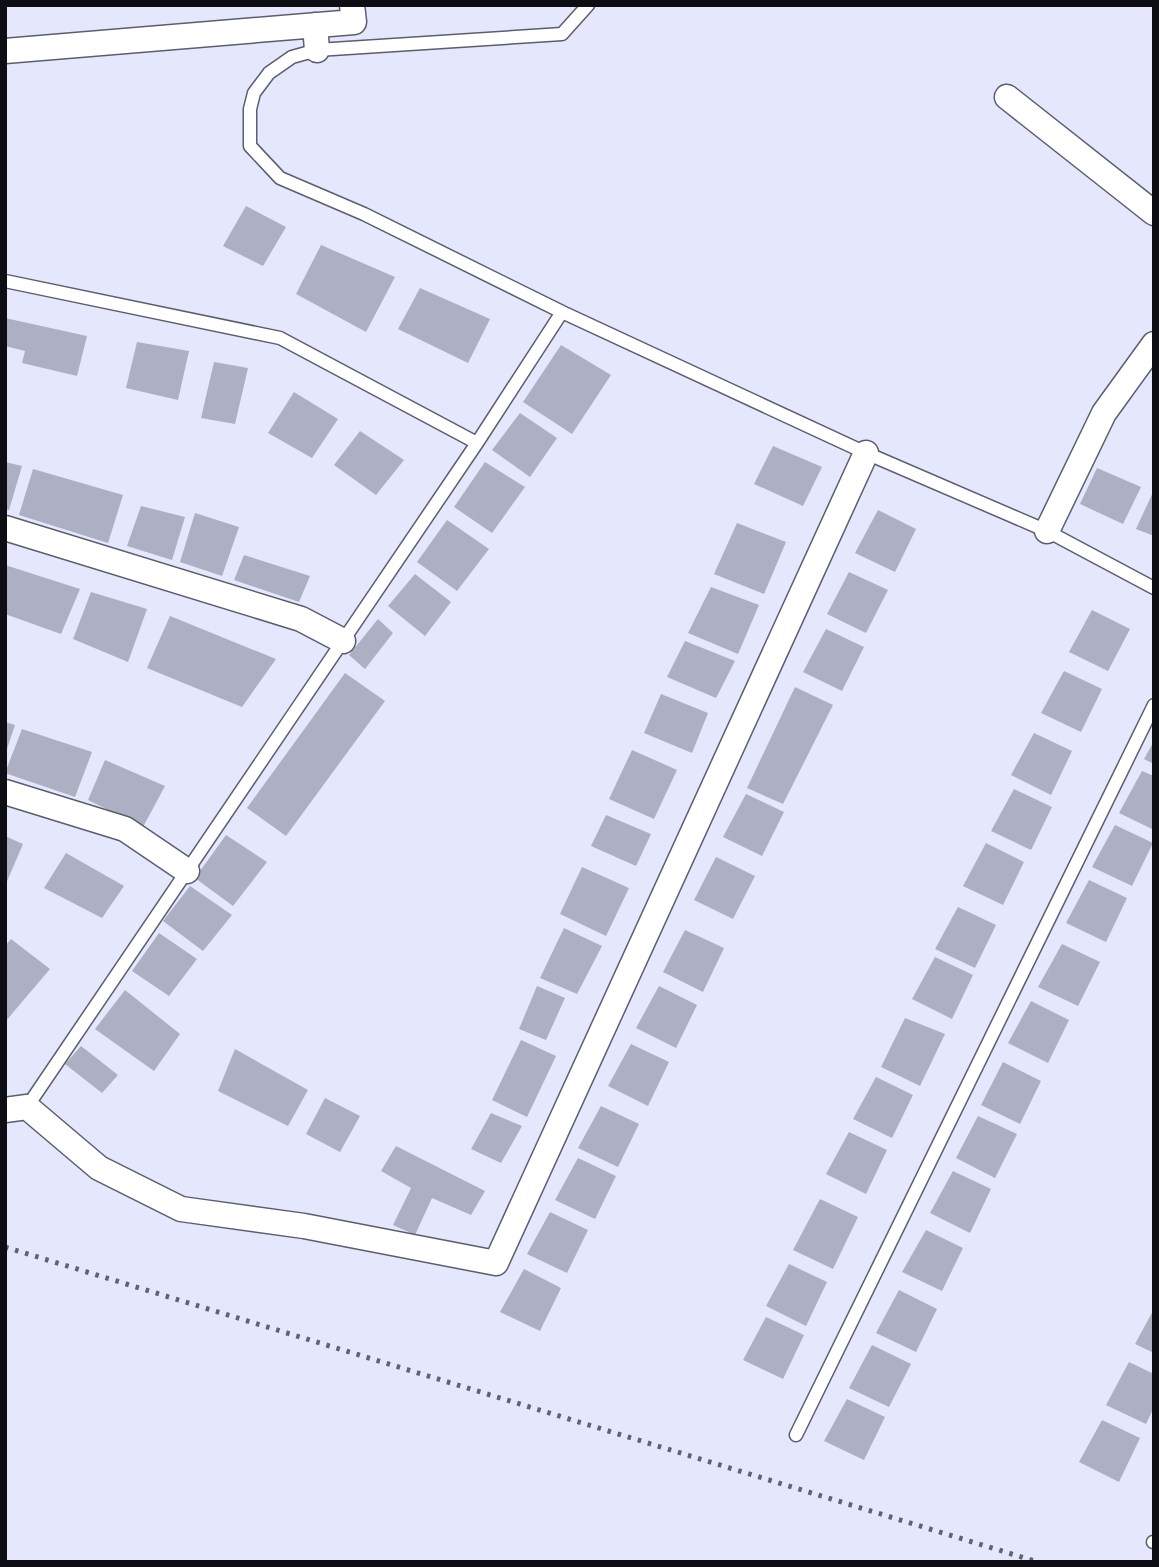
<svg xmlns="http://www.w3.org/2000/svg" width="1159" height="1567" viewBox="0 0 1159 1567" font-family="Barlow,sans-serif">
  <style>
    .building { fill: #adafc2 }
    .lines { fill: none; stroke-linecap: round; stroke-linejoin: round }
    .lane-casing { stroke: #5c5d6e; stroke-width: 15 }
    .street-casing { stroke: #5c5d6e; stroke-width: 27 }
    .lane { stroke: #fff; stroke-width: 12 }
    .street { stroke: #fff; stroke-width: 24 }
    .rail { stroke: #60626d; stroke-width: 5; stroke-dasharray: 3.5 7; stroke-linecap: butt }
  </style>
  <rect width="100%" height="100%" fill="#e5e7fc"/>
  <path class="building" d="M246 206 286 227 263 266 223 246Z
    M321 245 395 277 366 332 296 294Z
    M420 288 490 319 468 363 398 329Z
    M5 318 87 336 77 376 22 363 25 351 5 346Z
    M137 342 189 351 178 400 126 388Z
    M561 345 611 375 572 434 523 402Z
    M214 362 248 368 235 424 201 418Z
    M294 392 338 419 312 458 268 433Z
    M520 413 557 438 530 477 492 450Z
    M360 431 404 460 376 495 334 465Z
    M773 446 822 467 803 506 754 484Z
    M5 462 22 466 9 510 5 509Z
    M485 462 525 487 492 533 454 507Z
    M1097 468 1141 487 1123 524 1080 504Z
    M33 469 123 495 108 543 19 515Z
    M1154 490V536L1136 529Z
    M141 506 185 517 172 560 127 546Z
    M878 510 916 529 895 572 855 553Z
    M195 513 239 527 222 576 180 562Z
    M447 520 489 549 457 591 417 562Z
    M737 523 786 542 764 594 714 574Z
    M244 555 310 576 299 602 234 580Z
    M5 565 80 589 61 634 5 614Z
    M849 572 888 590 866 633 827 614Z
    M415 574 451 602 425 636 388 606Z
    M711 587 759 605 738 654 688 633Z
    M91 592 147 609 128 662 73 639Z
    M1092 610 1130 629 1108 671 1069 652Z
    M170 616 276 659 242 707 147 668Z
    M378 619 393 633 365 669 349 655Z
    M826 629 864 647 842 691 803 672Z
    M685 641 735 661 716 698 667 677Z
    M1064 671 1102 689 1081 732 1041 713Z
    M345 673 385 701 286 836 247 808Z
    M795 687 833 705 783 804 747 788Z
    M661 694 708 713 692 753 644 733Z
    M5 722 15 725 6 752H5Z
    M22 729 92 752 75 797 5 773Z
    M1034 733 1072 751 1051 795 1011 775Z
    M1154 741V764L1144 759Z
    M632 750 677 770 654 819 609 799Z
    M105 760 165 786 143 827 88 800Z
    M1142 771 1154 776V830L1119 813Z
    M1014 789 1052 807 1031 850 991 831Z
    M746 794 784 812 762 856 723 837Z
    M606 815 651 834 636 866 591 846Z
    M1115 825 1153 843 1132 886 1092 867Z
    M226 835 267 862 233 906 195 878Z
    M5 836 23 844 5 886Z
    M986 843 1024 862 1003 905 963 886Z
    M66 853 124 886 102 918 44 888Z
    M716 857 755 876 733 919 694 900Z
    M582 867 629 888 606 936 560 914Z
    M1089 880 1127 898 1106 942 1066 923Z
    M190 886 232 915 203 951 163 921Z
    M958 907 996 925 975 968 935 949Z
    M564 928 602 946 577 994 540 978Z
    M685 930 724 948 703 992 663 972Z
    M159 933 197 959 169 996 132 971Z
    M11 939 50 969 5 1022V946Z
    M1062 944 1100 962 1078 1006 1038 987Z
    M935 957 973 975 952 1019 912 999Z
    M537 986 565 998 546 1040 519 1029Z
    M659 986 697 1005 676 1048 636 1028Z
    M125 990 180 1034 154 1071 95 1029Z
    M1031 1001 1069 1020 1048 1063 1008 1043Z
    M905 1018 945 1034 920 1086 881 1067Z
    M521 1040 556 1056 527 1117 492 1100Z
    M631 1044 669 1062 648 1106 608 1086Z
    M81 1046 118 1075 102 1093 65 1064Z
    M235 1049 308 1090 288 1126 218 1091Z
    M1003 1062 1041 1081 1020 1124 981 1105Z
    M876 1077 913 1095 892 1138 853 1119Z
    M325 1098 360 1116 340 1152 306 1134Z
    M601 1106 639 1124 618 1167 578 1148Z
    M491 1113 522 1126 501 1163 471 1149Z
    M978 1116 1017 1134 995 1178 956 1158Z
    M849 1132 887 1150 866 1194 826 1174Z
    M396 1146 485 1191 471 1215 432 1198 415 1235 393 1225 411 1188 381 1171Z
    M578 1158 616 1176 595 1219 555 1200Z
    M953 1171 991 1189 970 1233 930 1213Z
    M820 1199 858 1217 833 1269 793 1250Z
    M550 1212 588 1230 567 1273 527 1254Z
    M926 1230 963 1248 942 1291 902 1272Z
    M789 1264 827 1282 806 1326 766 1306Z
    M524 1269 561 1288 540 1331 500 1312Z
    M899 1290 937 1309 916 1352 876 1333Z
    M1154 1309V1353L1135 1344Z
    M766 1317 804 1335 783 1379 743 1360Z
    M872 1345 911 1364 889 1407 849 1388Z
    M1129 1362 1154 1374V1407L1146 1424 1106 1405Z
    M847 1399 885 1417 864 1460 824 1441Z
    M1102 1420 1140 1438 1119 1482 1079 1462Z"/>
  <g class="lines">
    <g class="lane-casing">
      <path id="lane" d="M588 5 562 34 317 50 292 57 269 73 254 93 250 109V146L280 178 364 214 562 312 866 453 1047 531 1154 588
        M5 281 280 338 477 443
        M27 1107 477 443 562 312
        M796 1435 1154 705
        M1153 1542H1154"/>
    </g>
    <g class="street-casing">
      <path id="street" d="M315 25 317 50
        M5 51 354 22 352 5
        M1007 97 1154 213
        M5 528 301 619 343 641
        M1047 531 1104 413 1154 344
        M5 792 125 829 187 871
        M5 1110 27 1107 99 1168 181 1209 304 1226 496 1263 866 453"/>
    </g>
    <use href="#lane" class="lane"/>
    <use href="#street" class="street"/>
    <path class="rail" d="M5 1247 1038 1562"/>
  </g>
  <rect width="1159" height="1567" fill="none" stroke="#0d0e14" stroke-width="14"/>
</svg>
